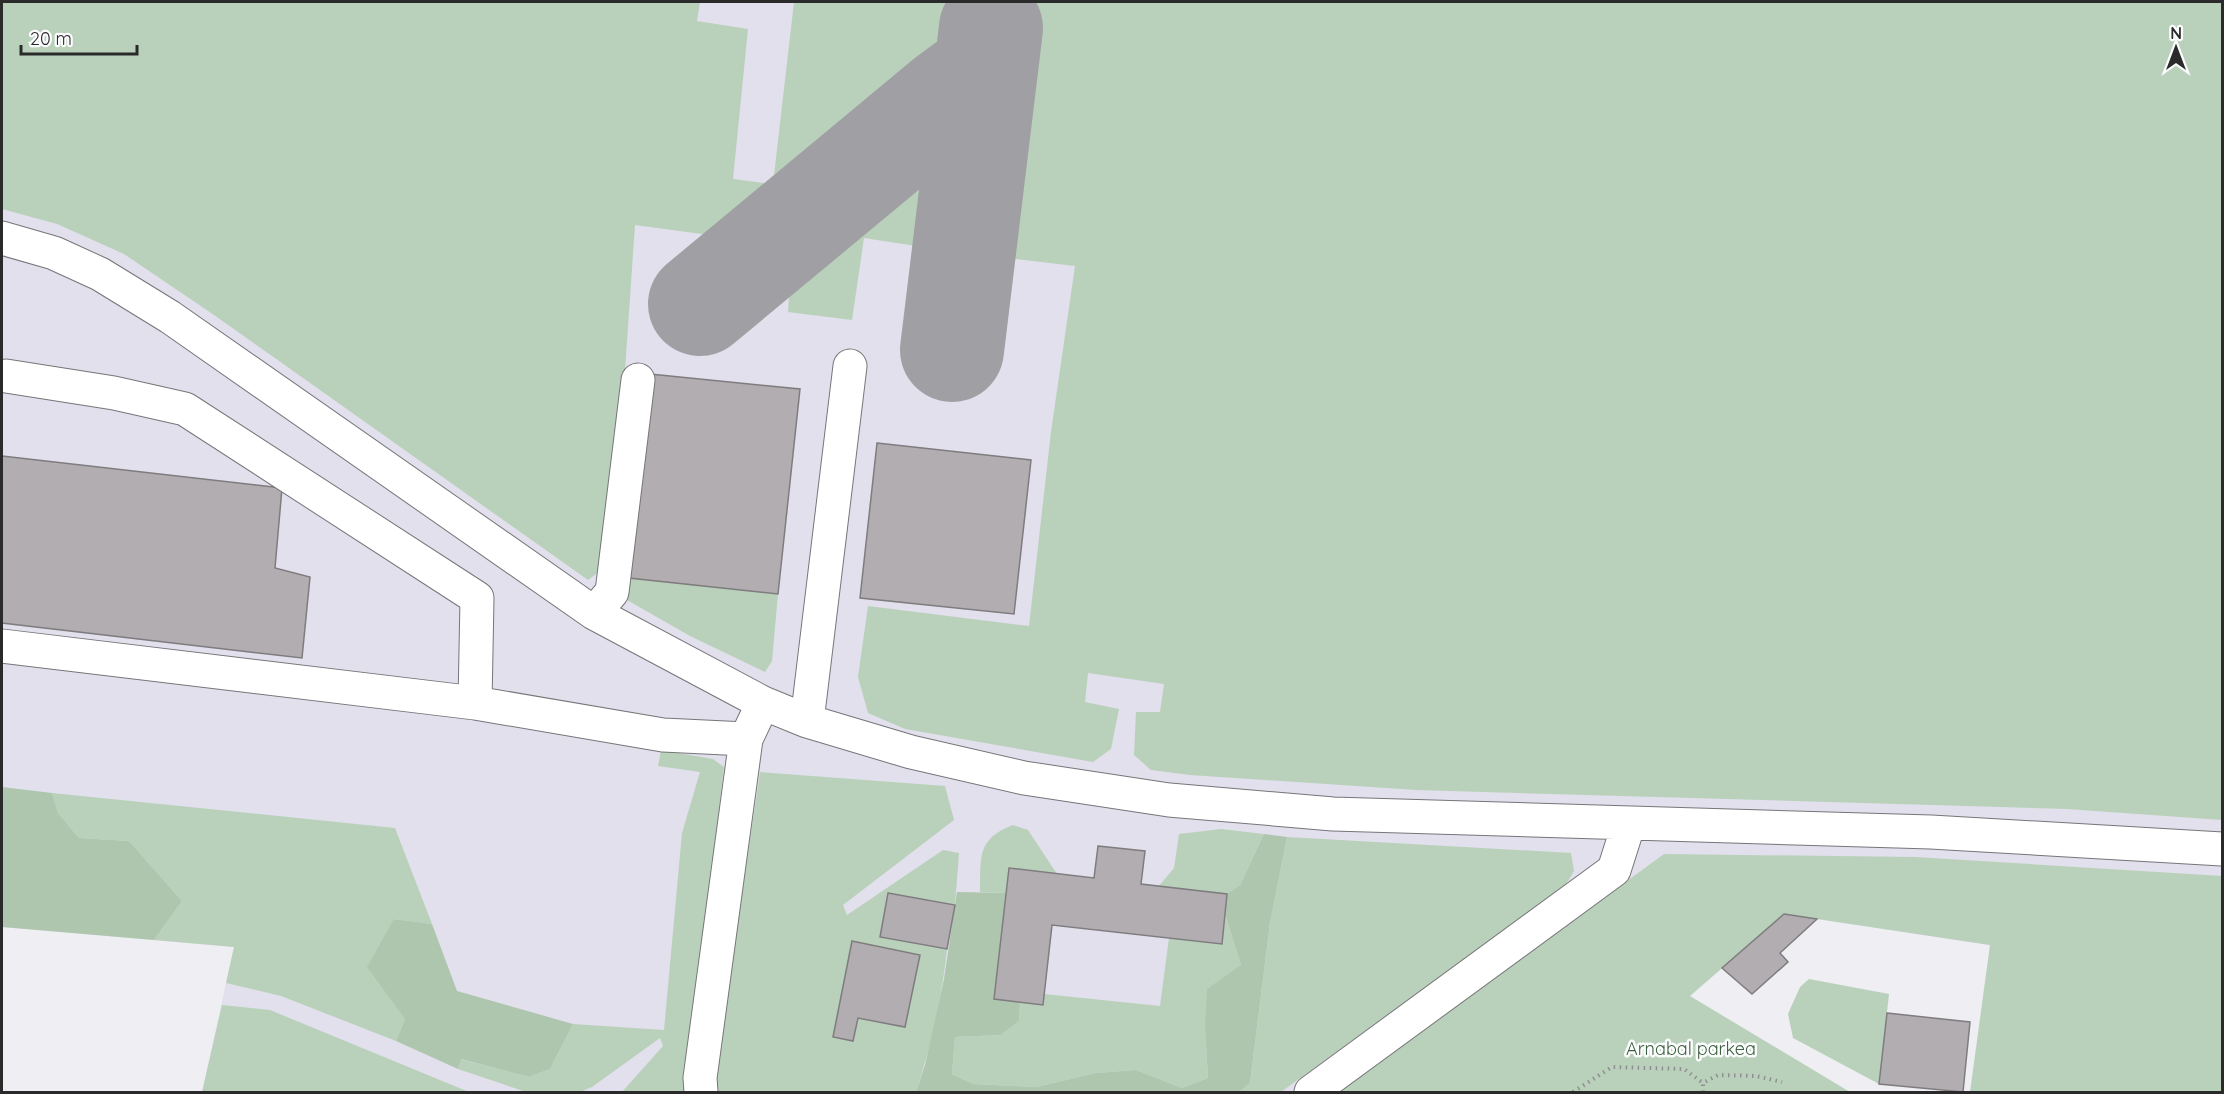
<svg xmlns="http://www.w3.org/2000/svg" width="2224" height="1094" viewBox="0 0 2224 1094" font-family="Quicksand,sans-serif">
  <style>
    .built { fill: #e1e0ec }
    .green { fill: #b9d1ba }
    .forest { fill: #aec6ae }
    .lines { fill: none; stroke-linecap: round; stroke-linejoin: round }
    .taxiway { stroke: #a0a0a4; stroke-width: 104 }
    .building { fill: #b1adb0; stroke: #7f7c7f; stroke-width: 1.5 }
    .minor-casing { stroke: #767579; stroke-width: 35 }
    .path { stroke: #8f8f92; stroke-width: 4; stroke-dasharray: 1.5 4.5; stroke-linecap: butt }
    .minor { stroke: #fff; stroke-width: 33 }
    .labels { text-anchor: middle; stroke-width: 5; stroke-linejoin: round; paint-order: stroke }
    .park-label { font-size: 18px; fill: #3b603d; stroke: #fcfcfe }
  </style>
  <rect width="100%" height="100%" fill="#eeeef3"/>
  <path class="built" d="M2 2H2222V980L1784 914 1690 996 1547 1092H202L234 947 2 927Z"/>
  <path class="green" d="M2 2H700L697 21 748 29 733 179 773 184 794 2H977L969 69 761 242 635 225 625 370 604 568 588 580 214 315 124 254 57 224 2 209Z
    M1018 2H2222V820L2067 809 1416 790 1190 775 1151 770 1134 755 1136 712H1160L1164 684 1088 673 1085 702 1119 709 1111 749 1093 762 905 729 868 713 858 677 868 606 1029 626 1051 432 1075 266 992 256Z
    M967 111 949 251 864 238 852 320 788 312 792 254Z
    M629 578 778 594 772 661 765 672 690 636 627 600Z
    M661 750 713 759 724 767 685 1092H622L663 1046 660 1038 592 1087 580 1092H526L458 1069 460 1059 529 1077 550 1069 573 1024 664 1030 682 833 700 772 658 766Z
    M760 772 945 786 954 820 843 905 847 915 943 850 959 853 955 905 888 893 880 936 947 949C942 997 931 1046 916 1092H716V1069Z
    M52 793 395 828 432 924 394 919 405 1019 396 1041 281 996 226 983 234 947 154 940 182 901 129 841 79 838 58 813Z
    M1013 825 1028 830 1057 874 1010 868 1006 893 980 892C981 858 976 839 1013 825Z
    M1221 829 1264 834 1240 885 1227 894 1159 886 1174 868 1179 834Z
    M1287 837 1571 853 1574 871 1565 886 1281 1092H1239L1250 1083 1270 923Z
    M1664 854 1916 857 2222 876V1092H1970L1990 945 1784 914 1690 996 1850 1092H1337Z
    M1225 914 1241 965 1205 1028 1208 1078 1182 1088 1136 1070 1096 1073 1036 1087 973 1084 952 1074 955 1037 1001 1035 1019 1021 1020 1002 1044 994 1160 1006 1169 938 1222 944Z
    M1809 979 1889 994 1879 1084 1793 1038 1788 1014 1800 987Z
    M222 1005 270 1010 469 1092H202Z"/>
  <path class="forest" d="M2 787 52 793 58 813 79 838 129 841 182 901 154 940 2 927Z
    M1264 834 1287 837 1270 923 1250 1083 1239 1092H916L925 1065 944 979 957 892 1006 893 994 999 1020 1002 1019 1021 1001 1035 955 1037 952 1074 973 1084 1036 1087 1096 1073 1136 1070 1182 1088 1208 1078 1205 1028 1207 989 1241 965 1225 914 1227 894 1240 885Z
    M394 919 432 924 457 991 573 1024 550 1069 529 1077 461 1059 458 1069 396 1041 405 1019 367 967Z"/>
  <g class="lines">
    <path class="taxiway" d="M700 304 948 98 986 70
      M952 350 991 28"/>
  </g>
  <path class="building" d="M650 374 800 389 778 594 629 578Z
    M877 443 1031 460 1014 614 860 598Z
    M2 456 282 488 275 568 310 577 302 658 2 623Z
    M1098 846 1145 851 1141 884 1227 894 1222 944 1052 925 1043 1005 994 999 1009 868 1094 878Z
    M888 893 955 905 947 949 880 937Z
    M1784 914 1817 919 1780 953 1788 962 1752 994 1722 968Z
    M852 941 920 955 905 1027 858 1018 853 1041 833 1037Z
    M1887 1013 1970 1022 1963 1092 1879 1084Z"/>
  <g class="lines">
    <g class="minor-casing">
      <path id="minor" d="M2 238 54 253 100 274 170 317 594 613 763 703 807 721 911 752 1024 778 1169 800 1333 814 1931 832 2222 849
        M594 613 612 592 638 380
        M2 646 475 703 477 598 185 409 114 393 6 376
        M475 703 663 735 746 739
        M807 721 850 366
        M701 1092 700 1078 746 739 763 703
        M1311 1092 1614 870 1629 823"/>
    </g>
    <path class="path" d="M1573 1092 1612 1067 1684 1069 1703 1083
      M1703 1092V1083L1718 1075 1756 1076 1782 1082"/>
    <use href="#minor" class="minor"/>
  </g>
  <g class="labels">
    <g class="park-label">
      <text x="1691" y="1055">Arnabal parkea</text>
    </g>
  </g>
  <rect width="2224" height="1094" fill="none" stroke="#2a2a2b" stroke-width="6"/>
  <g transform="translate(2176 48)" stroke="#fcfcfe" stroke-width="4.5" paint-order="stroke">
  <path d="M0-4.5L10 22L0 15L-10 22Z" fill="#2a2a2b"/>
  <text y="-9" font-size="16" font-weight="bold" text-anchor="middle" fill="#2a2a2b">N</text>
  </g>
  <path d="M21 45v9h116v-9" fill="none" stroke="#2a2a2b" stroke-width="3"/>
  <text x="30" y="45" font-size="18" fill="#2a2a2b" stroke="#fcfcfe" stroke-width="4.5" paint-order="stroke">20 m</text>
</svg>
